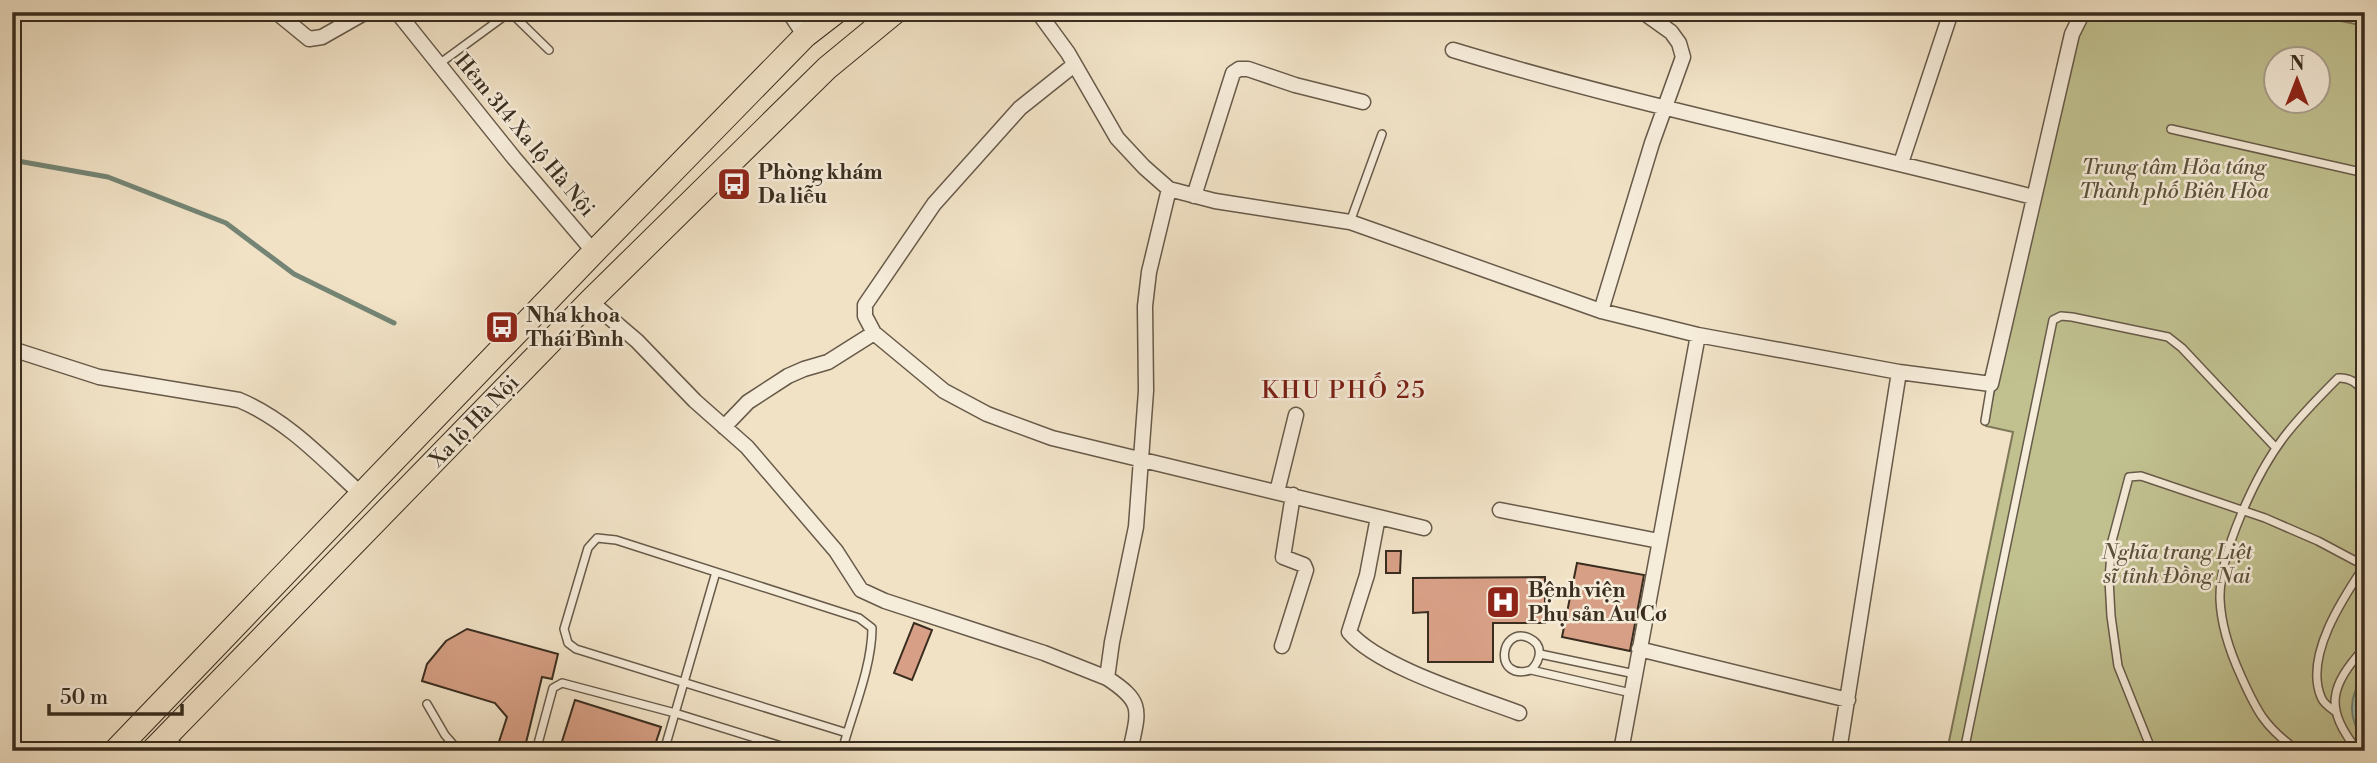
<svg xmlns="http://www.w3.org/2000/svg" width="2377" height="763" viewBox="0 0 2377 763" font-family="'Libre Bodoni',serif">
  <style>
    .green { fill: #c1c190; stroke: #7d7758; stroke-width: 2; fill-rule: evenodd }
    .water { fill: #9cbfaf; stroke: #748575; stroke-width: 2 }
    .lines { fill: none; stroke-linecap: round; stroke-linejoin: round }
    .stream { stroke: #748575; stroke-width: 5 }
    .building { fill: #d79f85; stroke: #392d1f; stroke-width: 2 }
    .service-casing { stroke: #675a49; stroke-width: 10 }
    .minor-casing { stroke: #675a49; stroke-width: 17 }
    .trunk-casing { stroke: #392d1f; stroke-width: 25 }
    .service { stroke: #f6ecda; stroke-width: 7 }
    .minor { stroke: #f6ecda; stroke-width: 14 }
    .trunk { stroke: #f1e2c6; stroke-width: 23 }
    .labels { text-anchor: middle; stroke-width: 5; stroke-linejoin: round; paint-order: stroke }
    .street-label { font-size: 21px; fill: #392d1f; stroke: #f6ecda }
    .park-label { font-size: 21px; font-style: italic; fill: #5b523b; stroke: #f6ecda }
    .poi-label { font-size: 21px; font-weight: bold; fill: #392d1f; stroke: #f6ecda; text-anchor: start }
    .quarter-label { font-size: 24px; letter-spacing: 2px; fill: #7a1f14; stroke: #f6ecda }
  </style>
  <rect width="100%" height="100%" fill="#f1e2c6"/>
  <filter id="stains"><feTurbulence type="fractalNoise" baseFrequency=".00286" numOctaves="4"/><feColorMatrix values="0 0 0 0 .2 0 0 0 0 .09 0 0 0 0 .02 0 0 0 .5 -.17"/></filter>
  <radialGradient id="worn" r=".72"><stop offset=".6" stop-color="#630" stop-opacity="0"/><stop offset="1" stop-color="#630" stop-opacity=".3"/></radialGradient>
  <path class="green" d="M2091 12H2298L2365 26V751H1947L2013 432 1986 426 2078 36ZM2276 60H2318V102H2276Z"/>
  <path class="water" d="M2365 675V741C2347 719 2348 696 2365 675Z"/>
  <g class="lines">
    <path class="stream" d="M12 160 108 177 226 223 294 274 394 323"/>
  </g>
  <path class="building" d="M1386 551H1401L1400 573H1386Z
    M1577 563 1644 575 1630 651 1562 637Z
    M1545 577V623H1493V662H1428V612L1413 613V578Z
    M914 623 932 630 912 680 894 673Z
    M467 629 558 654 552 679 542 677 524 751H496L507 717 495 703 422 681 427 664 446 641Z
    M575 700 661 727 653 751H559Z"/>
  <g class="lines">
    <g class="service-casing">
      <path id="service" d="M439 64 510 12 549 50
        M2171 129 2365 173
        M1350 222 1382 134
        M1985 421 1991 385
        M1540 654 1635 674
        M1531 670C1541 660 1544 645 1529 638 1500 625 1492 682 1531 670L1631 693
        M427 704 445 735 459 751
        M2336 712C2330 708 2323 703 2321 697 2304 656 2343 598 2365 565
        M536 751 553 688 562 683 675 713 797 751
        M664 751 716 572
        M842 751C852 713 872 667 872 628L859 618 616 540 597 538 588 548 564 629 568 643 576 649 847 733
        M1964 751 2053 320 2061 316 2072 317 2168 337 2182 348 2276 448
        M2152 751 2118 666 2111 616 2109 579 2112 541 2129 477 2141 476 2265 518 2318 541 2365 566
        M2298 751C2265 727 2257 712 2241 676 2230 652 2221 626 2220 599 2219 553 2256 474 2284 437 2300 416 2319 397 2338 378 2351 377 2357 384 2365 392
        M2358 751C2324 708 2329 687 2365 647"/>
    </g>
    <g class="minor-casing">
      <path id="minor" d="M276 12 309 39 322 37 366 12
        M397 12 514 158 594 252
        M789 12 805 36
        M1038 12 1068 53 1117 138 1144 167 1169 189 1215 201 1350 222 1601 311 1698 335 1899 372 1991 384 2072 34 2083 12
        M1453 50C1644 108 1840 147 2033 197
        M1074 65 1020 108 934 204 865 305V316L874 333 944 391 987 414 1052 438 1424 528
        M1901 163 1951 12
        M1194 196 1233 73 1239 69H1248L1295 85 1363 102
        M590 301 637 341 695 401 747 447 836 551 861 590 885 601 1044 653 1107 678
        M1601 311 1652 143 1683 57 1679 43 1671 32 1643 12
        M12 349 99 377 239 400C287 420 323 459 361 494
        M724 427 748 402 788 376 804 369 828 362 874 333
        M1277 492 1296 415
        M1500 510 1659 541
        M1378 517 1367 575 1349 632C1378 667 1474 696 1519 713
        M1282 646 1306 570 1304 565 1283 557 1293 495
        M1639 649 1848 700
        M165 738 180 751
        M1130 751C1139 710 1144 702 1107 678L1112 642 1136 527 1146 391 1145 306 1149 272 1169 189
        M1621 751 1698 335
        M1839 751 1899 372"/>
    </g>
    <g class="trunk-casing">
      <path id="trunk" d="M115 751 594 252 805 36 836 12
        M152 751 590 301 827 68 895 12"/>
    </g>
    <use href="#service" class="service"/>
    <use href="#minor" class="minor"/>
    <use href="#trunk" class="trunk"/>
  </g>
  <defs>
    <g id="bus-square" transform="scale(1.75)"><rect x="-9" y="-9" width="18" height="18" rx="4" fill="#8f2418" stroke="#f6ecda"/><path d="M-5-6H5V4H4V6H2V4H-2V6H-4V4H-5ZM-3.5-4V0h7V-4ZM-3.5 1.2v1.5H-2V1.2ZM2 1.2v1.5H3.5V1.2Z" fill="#fff"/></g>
    <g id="hospital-square" transform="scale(1.75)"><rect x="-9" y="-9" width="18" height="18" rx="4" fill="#8f2418" stroke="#f6ecda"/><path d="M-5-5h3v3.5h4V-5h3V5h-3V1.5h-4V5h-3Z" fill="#fff"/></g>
  </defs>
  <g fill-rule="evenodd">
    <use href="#bus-square" x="734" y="184"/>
    <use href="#bus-square" x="502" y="327"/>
    <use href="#hospital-square" x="1503" y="602"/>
  </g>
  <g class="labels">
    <g class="street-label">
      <text transform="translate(525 135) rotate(50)" y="7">Hẻm 314 Xa lộ Hà Nội</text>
      <text transform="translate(474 421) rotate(-46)" y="7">Xa lộ Hà Nội</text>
    </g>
    <g class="park-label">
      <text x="2174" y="174">Trung tâm Hỏa táng<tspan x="2174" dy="24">Thành phố Biên Hòa</tspan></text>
      <text x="2177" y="559">Nghĩa trang Liệt<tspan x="2177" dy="24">sĩ tỉnh Đồng Nai</tspan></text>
    </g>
    <g class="poi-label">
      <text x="758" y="179">Phòng khám<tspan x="758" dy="24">Da liễu</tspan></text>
      <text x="526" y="322">Nha khoa<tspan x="526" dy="24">Thái Bình</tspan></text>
      <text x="1528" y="597">Bệnh viện<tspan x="1528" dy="24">Phụ sản Âu Cơ</tspan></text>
    </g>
    <g class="quarter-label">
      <text x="1344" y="398">KHU PHỐ 25</text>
    </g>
  </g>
  <rect width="2377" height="763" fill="none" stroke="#f1e2c6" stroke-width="42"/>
  <rect x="14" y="14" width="2349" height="735" fill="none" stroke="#392d1f" stroke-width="3.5"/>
  <rect x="21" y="21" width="2335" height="721" fill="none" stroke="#392d1f" stroke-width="2"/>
  <g transform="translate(2297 80)"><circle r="33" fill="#f6ecda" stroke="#aaa08f" stroke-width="2"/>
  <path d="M0-5L12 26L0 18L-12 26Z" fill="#8f2418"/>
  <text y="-10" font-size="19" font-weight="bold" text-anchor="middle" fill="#392d1f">N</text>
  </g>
  <path d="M49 704v10h133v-10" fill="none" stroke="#392d1f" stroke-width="3.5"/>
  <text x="60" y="704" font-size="21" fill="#392d1f" stroke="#f6ecda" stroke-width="5" paint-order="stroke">50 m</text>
  <rect width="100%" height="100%" filter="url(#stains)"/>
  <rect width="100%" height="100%" fill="url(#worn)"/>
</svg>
